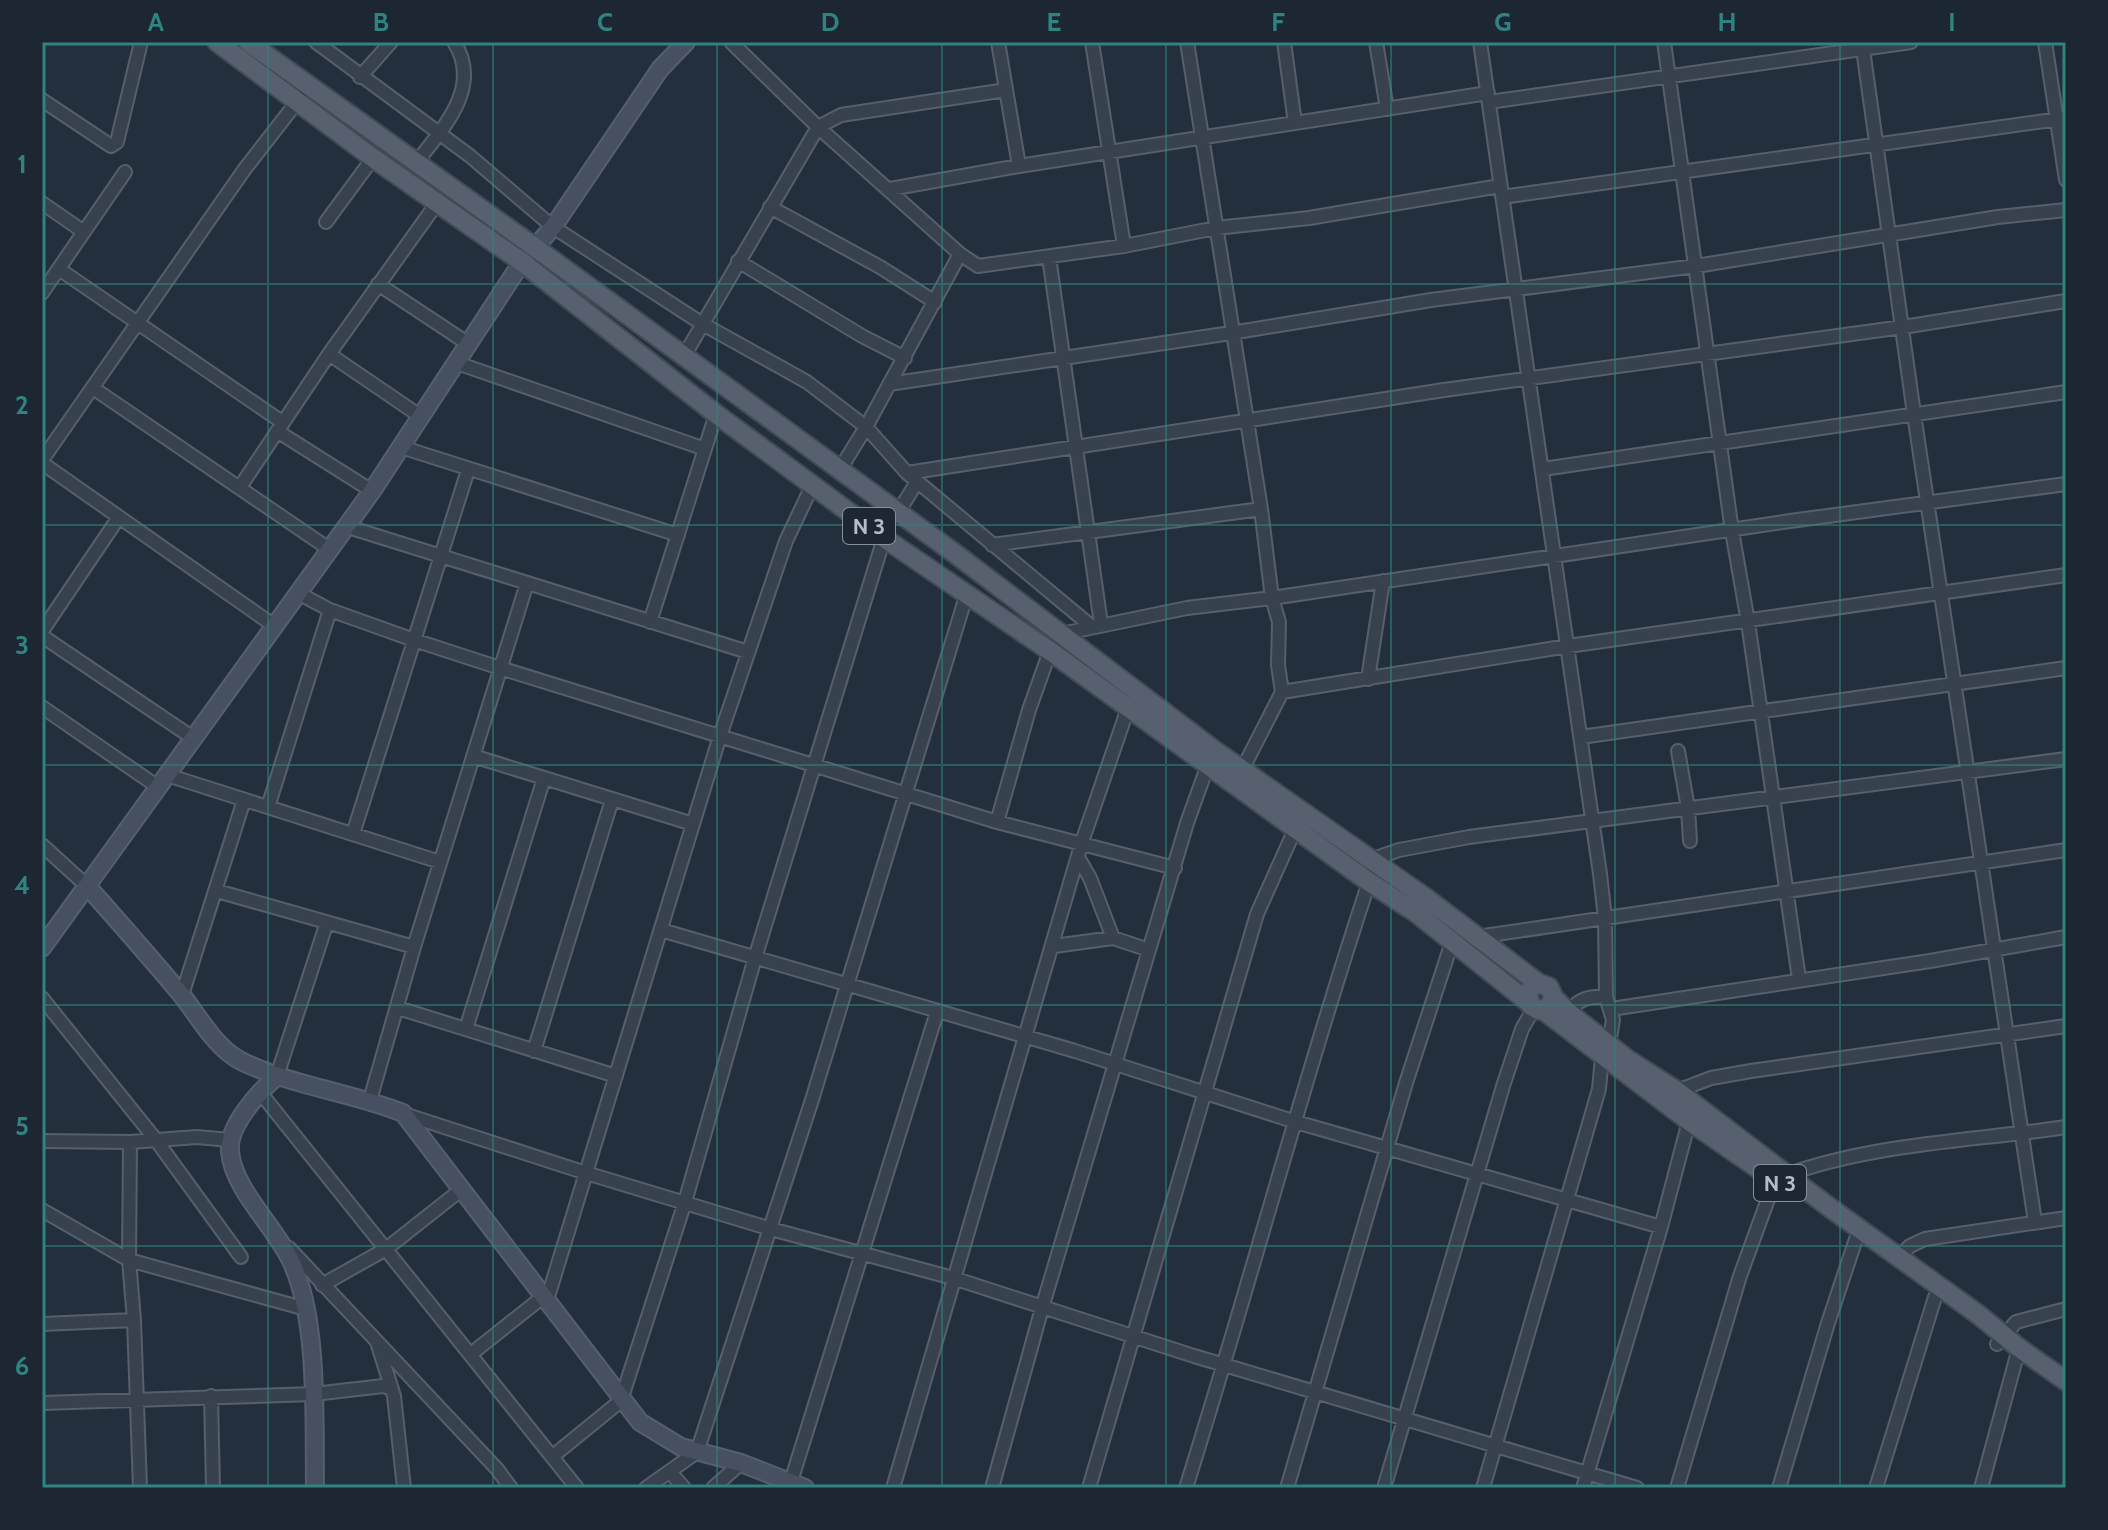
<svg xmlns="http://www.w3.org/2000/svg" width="2108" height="1530" viewBox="0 0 2108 1530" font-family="Cabin,sans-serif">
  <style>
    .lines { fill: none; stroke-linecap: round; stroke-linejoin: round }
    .street-casing { stroke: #565f6c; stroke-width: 16 }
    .secondary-casing { stroke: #565f6c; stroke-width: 20 }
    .primary-casing { stroke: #414a57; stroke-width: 22 }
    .street { stroke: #38414e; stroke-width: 12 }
    .secondary { stroke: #465061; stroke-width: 16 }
    .primary { stroke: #56606e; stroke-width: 18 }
    .grid { fill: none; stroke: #308480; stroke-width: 2; stroke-opacity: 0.55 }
    .labels { text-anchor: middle; stroke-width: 6; stroke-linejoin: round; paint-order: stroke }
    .shield { fill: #1d2633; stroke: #878f9c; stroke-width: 2 }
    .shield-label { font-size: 22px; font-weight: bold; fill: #b4bcc9 }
    .neatline { fill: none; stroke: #308480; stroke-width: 3 }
    .grid-label { font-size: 26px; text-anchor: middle; font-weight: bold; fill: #308480 }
  </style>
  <rect width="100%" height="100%" fill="#242f3e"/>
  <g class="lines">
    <g class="street-casing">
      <path id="street" d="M316 42 470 156 553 227 701 323 807 382 866 427 907 473 1091 626
        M731 42 818 127 960 254 978 266 1124 246 1216 228 1309 218 1500 186
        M998 42 1019 166
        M1092 42 1124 246
        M1187 42 1261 509 1272 598 1279 622 1278 665 1282 692 1242 770
        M1284 42 1295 123
        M1376 42 1387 109
        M1480 42 1600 874 1605 918 1606 997 1613 1020 1609 1044
        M1664 42 1732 531 1748 622 1799 979
        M1862 42 1914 414 2035 1222
        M2045 42 2066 180
        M360 77 391 42
        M42 100 111 146 117 142 141 42
        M1489 102 1911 42
        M416 163C443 128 483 87 454 42
        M890 189 1019 166 1488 93
        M1502 197 2066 118
        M42 203 84 232
        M770 207 880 267 935 302
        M326 222 373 158
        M1049 257 1101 624
        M738 261 862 336 905 358
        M59 269 282 422
        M378 284 470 345
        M42 293 125 172
        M329 354 420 416
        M684 356 818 127 841 115 1006 90
        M457 363 705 449
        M889 384 1231 333 1431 300 1696 266 1998 217 2066 210
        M93 388 329 549
        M277 431 372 491
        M401 447 678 535
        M42 460 244 170 300 98
        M42 463 273 625
        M1543 469 2066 392
        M839 471 866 427 960 254
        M907 473 1444 390 1903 327 2066 301
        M240 487 329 354 437 203
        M897 514 917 482
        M345 526 748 652
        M992 545 1261 509
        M298 593 330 610 414 640 500 668 997 822 1175 868
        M650 622 716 414
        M42 631 119 517
        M1061 634 1187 608 1272 598 1790 521 2066 484
        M42 636 193 738
        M1368 679 1383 581
        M1282 692 1568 646 2066 575
        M42 707 158 787
        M1581 737 2066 668
        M1678 751 1688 808 1690 841
        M473 756 693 824
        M167 775 440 862
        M268 807 330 610
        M997 822 1029 710 1050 651
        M353 834 468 470
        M42 845 88 887
        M1079 859 1090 878 1113 938
        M1370 860 1399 850 1469 837 2066 759
        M217 891 414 947
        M661 930 1075 1051 1296 1122 1661 1227
        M1477 937 2066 850
        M1054 946 1113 938 1149 950
        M182 995 244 800
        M42 998 156 1140 241 1257
        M398 1008 616 1076
        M1611 1009 1930 961 2066 937
        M1568 1012C1579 999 1588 996 1606 997
        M466 1029 544 778
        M534 1051 612 800
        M277 1076 327 922
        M259 1091 577 1488
        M1677 1091 1711 1078 1751 1071 2066 1026
        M370 1100 414 947 527 583
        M404 1114 586 1173 771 1229 953 1278 1194 1356 1637 1488
        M42 1141 130 1142 197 1137 230 1140
        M130 1142 129 1260 134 1320 140 1488
        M1786 1175C1875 1143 1973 1141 2066 1127
        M42 1210 129 1260 306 1309
        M289 1248 497 1469 511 1488
        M1899 1257 1910 1246 1925 1239 2066 1218
        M322 1285 386 1249 462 1189
        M547 1300 720 736 786 541 813 484
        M42 1324 134 1320
        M377 1342 394 1396 404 1488
        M1997 1344 2016 1322 2066 1309
        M471 1354 544 1296
        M211 1396 213 1488
        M622 1397 685 1202 755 958 884 538
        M42 1403 314 1394 383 1386 390 1388
        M553 1456 623 1399
        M670 1472 684 1488
        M646 1488 697 1452 811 1103 967 593
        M713 1488 741 1463
        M789 1488 937 1012
        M893 1488 1082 842 1128 708
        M992 1488 1042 1308 1187 823 1210 759
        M1089 1488 1257 914 1296 827
        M1186 1488C1249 1287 1303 1082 1369 882
        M1287 1488 1406 1083 1452 942
        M1384 1488 1504 1083 1522 1029 1534 1008
        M1483 1488 1599 1089 1602 1057
        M1583 1488 1661 1227 1689 1121
        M1677 1488 1740 1276 1775 1180
        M1779 1488 1828 1323 1856 1239
        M1876 1488 1935 1297
        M1981 1488 2019 1348"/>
    </g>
    <g class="secondary-casing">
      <path id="secondary" d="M88 887C119 922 150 957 180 993 199 1016 214 1047 241 1061 292 1086 350 1092 403 1113L640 1422 681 1447 741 1463 805 1488
        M42 948 372 491 522 262 553 227 660 69 686 42
        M277 1076C259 1092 227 1126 230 1152 234 1191 276 1227 292 1263 319 1322 314 1423 315 1488"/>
    </g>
    <g class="primary-casing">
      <path id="primary" d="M217 42 373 158 522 262 716 414 884 538 1050 651 1369 882 1415 912 1528 1002
        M248 42 533 246 957 555 1214 750 1426 898 1538 983
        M1554 998 1548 1008 1538 1010 1531 1006 1528 995 1531 988 1538 983 1549 987 1554 998 1568 1012 1627 1059 1677 1091 1829 1207 1979 1315 2019 1348 2066 1381
        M1543 1010 1689 1121 1766 1174"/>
    </g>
    <use href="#street" class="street"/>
    <use href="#secondary" class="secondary"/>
    <use href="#primary" class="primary"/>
  </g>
  <path class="grid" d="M268 42V1488M493 42V1488M717 42V1488M942 42V1488M1166 42V1488M1391 42V1488M1615 42V1488M1840 42V1488M42 284H2066M42 525H2066M42 765H2066M42 1005H2066M42 1246H2066"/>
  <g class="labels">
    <g class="shield">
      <rect x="843" y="508" width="52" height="36" rx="6"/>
      <rect x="1754" y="1165" width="52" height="36" rx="6"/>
    </g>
    <g class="shield-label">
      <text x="869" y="534">N 3</text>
      <text x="1780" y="1191">N 3</text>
    </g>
  </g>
  <rect width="2108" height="1530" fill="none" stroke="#1d2633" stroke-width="88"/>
  <rect x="44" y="44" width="2020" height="1442" class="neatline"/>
  <g class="grid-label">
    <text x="156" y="31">A</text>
    <text x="381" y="31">B</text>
    <text x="605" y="31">C</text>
    <text x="830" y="31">D</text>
    <text x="1054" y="31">E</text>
    <text x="1278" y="31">F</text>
    <text x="1503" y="31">G</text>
    <text x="1727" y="31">H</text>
    <text x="1952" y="31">I</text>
    <text x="22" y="173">1</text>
    <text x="22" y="414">2</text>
    <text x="22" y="654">3</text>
    <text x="22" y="894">4</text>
    <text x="22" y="1135">5</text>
    <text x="22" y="1375">6</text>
  </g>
</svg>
